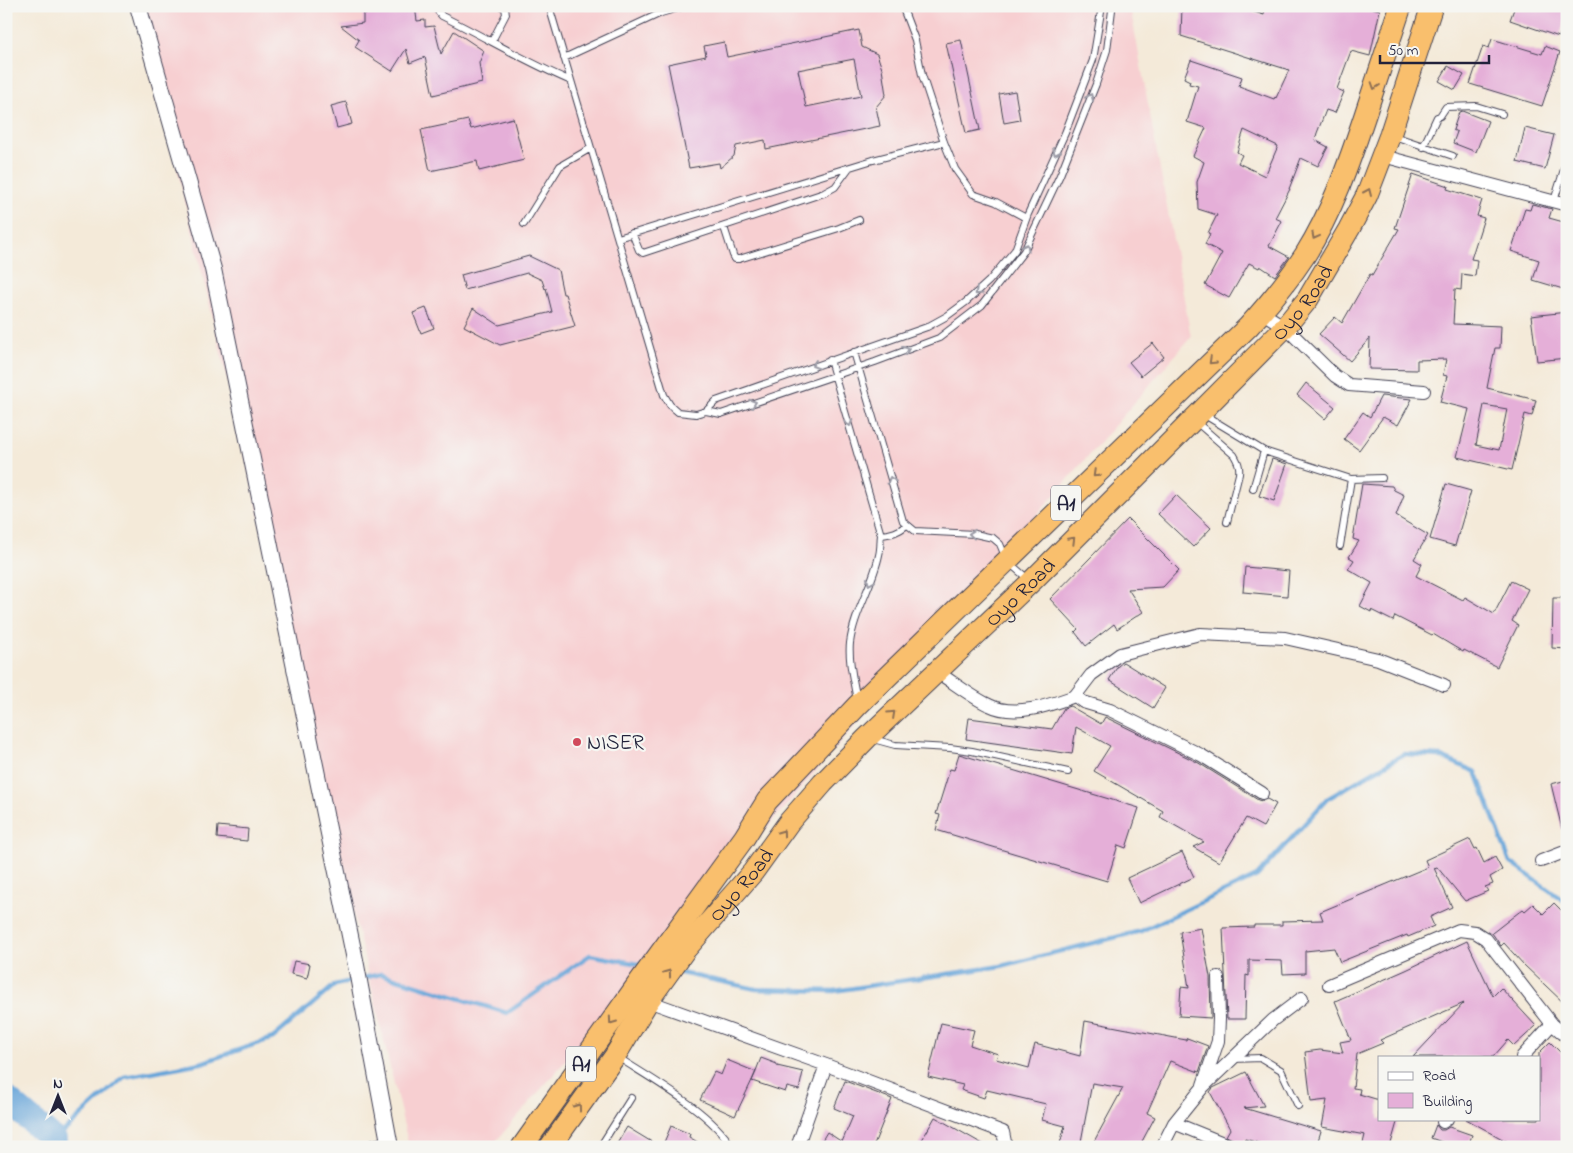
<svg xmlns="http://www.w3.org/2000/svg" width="1573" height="1153" viewBox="0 0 1573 1153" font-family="'Indie Flower',sans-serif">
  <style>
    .built { fill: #f7cfd1 }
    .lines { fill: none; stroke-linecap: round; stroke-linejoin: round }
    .stream { stroke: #68a5d9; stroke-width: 4.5 }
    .river { stroke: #68a5d9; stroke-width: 26 }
    .building { fill: #e5afd8; fill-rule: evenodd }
    .service-casing { stroke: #424053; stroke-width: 8 }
    .minor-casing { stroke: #424053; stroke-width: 14 }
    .tertiary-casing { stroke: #424053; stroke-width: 18 }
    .trunk-casing { stroke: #424053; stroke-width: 23 }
    .service { stroke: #fff; stroke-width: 6 }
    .minor { stroke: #fff; stroke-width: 12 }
    .tertiary { stroke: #fff; stroke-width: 16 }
    .trunk { stroke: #f9bf6d; stroke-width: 21 }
    .oneway { stroke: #8e7054 }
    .oneway2 { stroke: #9c9ca7 }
    .poi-dot { fill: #d1495b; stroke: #f6f6f2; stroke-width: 2 }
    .labels { text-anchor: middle; stroke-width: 4.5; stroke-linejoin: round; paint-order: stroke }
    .shield { fill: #f6f6f2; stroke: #626272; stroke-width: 1 }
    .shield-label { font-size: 20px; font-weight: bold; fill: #22223b }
    .street-label { font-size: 21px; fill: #22223b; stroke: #f6f6f2 }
    .poi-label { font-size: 21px; fill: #22223b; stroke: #f6f6f2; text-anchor: start }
  </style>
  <rect width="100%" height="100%" fill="#f6f6f2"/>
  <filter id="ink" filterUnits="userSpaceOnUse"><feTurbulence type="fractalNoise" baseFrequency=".02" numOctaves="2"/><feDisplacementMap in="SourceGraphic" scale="10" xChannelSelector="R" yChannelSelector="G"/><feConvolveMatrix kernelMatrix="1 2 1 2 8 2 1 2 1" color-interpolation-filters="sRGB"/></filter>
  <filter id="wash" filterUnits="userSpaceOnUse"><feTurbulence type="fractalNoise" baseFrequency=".0096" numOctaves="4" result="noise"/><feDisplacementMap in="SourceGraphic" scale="20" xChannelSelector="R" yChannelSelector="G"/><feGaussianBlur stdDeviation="1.12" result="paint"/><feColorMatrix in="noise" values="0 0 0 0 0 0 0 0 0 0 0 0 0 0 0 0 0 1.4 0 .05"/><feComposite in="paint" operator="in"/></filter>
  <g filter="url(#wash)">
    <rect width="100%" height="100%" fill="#f4ead9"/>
    <path class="built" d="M139 6H1130L1191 337 491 1147H409Z"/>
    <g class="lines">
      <path class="stream" d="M676 972 756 989 834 991 1001 966 1141 931 1257 876 1327 799 1404 754 1439 756 1476 772 1510 862 1567 903
        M363 978 381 974 507 1013 590 955 644 965
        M54 1140 124 1077 201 1063 273 1038 335 985 355 980"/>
      <path class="river" d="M6 1099 54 1140 51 1147"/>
    </g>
    <g id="blocks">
      <path class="building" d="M401 6H415L417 21 425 20V27L434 26 441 54 454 31 484 51 479 63 482 83 433 95 425 57 410 63 406 49 392 71 355 47 359 40 341 26 363 23V14Z
        M1182 6H1235L1264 15 1265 6H1364L1380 10 1370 56 1351 51 1337 89 1344 92 1335 113 1326 110 1317 133 1315 140 1328 147 1318 166 1301 158 1289 189H1290L1275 218 1282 221 1269 246 1289 257 1275 276 1260 266 1259 268 1249 263 1229 298 1205 285 1222 253 1205 244 1210 234 1208 233 1217 215 1198 209 1197 182 1204 162 1193 156 1206 128 1187 122 1198 86 1189 84 1190 81 1184 78 1191 60 1242 77 1239 86 1274 99 1275 97 1276 98 1289 70 1181 36ZM1244 130 1278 146 1265 176 1238 163 1242 155 1237 152Z
        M1515 6H1567V15L1559 37 1510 20Z
        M859 30 862 47 877 54 882 69 886 95 876 107 880 126 766 149 765 140 736 146 734 156 720 168 719 163 689 168 668 64 706 56 704 46 724 42 727 57ZM854 59 861 96 806 107 798 70Z
        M1492 39 1542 54 1545 46 1560 52 1542 106 1470 84 1483 46 1489 48Z
        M961 40 980 130 966 133 946 43Z
        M1448 66 1464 75 1455 90 1439 81Z
        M1015 91 1020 120 1004 123 999 94Z
        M346 102 352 124 337 128 331 106Z
        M1462 111 1488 121 1476 152 1453 143 1457 132 1453 130 1459 112Z
        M513 118 524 160 479 171 477 161 430 171 421 130 468 120 471 129Z
        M1525 128 1554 135 1545 169 1517 162Z
        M1413 174 1448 186 1447 189 1482 200 1477 216 1484 218 1471 259 1477 260 1475 276 1462 274 1461 290 1455 289 1453 324 1501 326 1500 348H1495L1487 388 1536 400 1532 416 1525 414 1512 470 1457 457 1469 409 1440 402 1447 376 1443 375 1446 359 1417 360V370L1369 369 1370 338 1350 361 1319 334 1335 317 1342 323 1370 274 1372 275 1399 229 1395 228ZM1484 405 1507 409 1499 450 1476 445Z
        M1532 204 1552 209 1549 218 1567 223V277L1563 289 1533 280 1539 260 1511 251 1525 209 1530 210Z
        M529 256 558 270 563 294H565L575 326 500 345 464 326 473 308 499 325 552 312 546 288 545 289 542 280 527 273 465 290 461 275Z
        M426 308 434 328 421 333 413 313Z
        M1567 312V358L1537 361 1531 316Z
        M1153 343 1164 357 1141 376 1129 362Z
        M1306 383 1335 407 1325 419 1297 395Z
        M1381 396 1412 399 1398 425 1383 417 1359 450 1344 439 1363 412 1370 417Z
        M1272 459 1287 464 1274 501 1259 496Z
        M1362 484 1392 486 1394 490 1404 495 1396 516 1428 535 1414 559 1422 564 1416 576 1463 600 1465 597 1494 614 1511 581 1528 589 1512 621 1518 625 1497 667 1464 650 1463 652 1433 634 1432 635 1395 616 1393 621 1371 610V612L1360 606 1372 583 1348 569 1354 560 1349 557 1359 541 1353 539Z
        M1446 484 1471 491 1455 546 1430 539Z
        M1176 495 1211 528 1193 547 1158 514Z
        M1128 519 1179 570 1163 587 1128 589 1143 612 1117 629 1114 624 1086 646 1075 632 1078 629 1050 599Z
        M1245 567 1289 571 1287 596 1243 592Z
        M1553 598H1567V649L1552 648Z
        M1123 662 1165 688 1153 708 1109 680 1118 666Z
        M1070 706 1101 724 1105 717 1107 718 1197 762 1258 800 1262 801 1267 799 1276 804 1263 827 1246 818 1219 862 1193 847 1204 842 1160 817 1163 811 1094 771 1110 746 1076 727 1072 754 966 739 969 718 1052 729 1064 708Z
        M959 754 1139 808 1126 848 1118 845 1107 881 936 830 940 815 936 814 950 769 954 770Z
        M1567 780V829H1562L1551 784Z
        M218 826 248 829 247 841 217 838Z
        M1470 839 1475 849 1477 848 1484 863 1495 857 1502 870 1490 877 1493 884 1485 887 1488 891 1465 901 1437 867 1434 868 1452 907 1430 917 1434 926 1408 937 1407 935 1340 962 1334 948 1305 951V973L1283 974 1282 961 1249 960V976L1246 975 1245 1019H1227L1223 928 1254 927V925H1282V921L1323 920 1320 912 1428 867 1425 860Z
        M1182 852 1194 877 1139 903 1127 878Z
        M1554 903 1567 916V1006L1524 965 1504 943 1501 946 1492 933 1523 909 1525 911 1533 904 1543 914Z
        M1201 928 1210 977 1211 1018 1179 1016 1181 987 1189 988 1180 932Z
        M1467 941 1493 996 1501 988 1536 1026 1514 1046 1508 1040 1493 1057H1413L1464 1003 1380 1040 1383 1043 1357 1054 1353 1088 1360 1089 1359 1094 1379 1100V1119H1398L1390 1147H1362L1365 1135 1322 1127 1327 1100 1311 1102 1305 1052 1320 1050 1343 1053 1340 1042 1351 1040 1335 1001 1406 970Z
        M294 961 310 964 307 978 291 974Z
        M1085 1021 1186 1040 1187 1038 1208 1046 1199 1072 1170 1061 1147 1113 1155 1117 1139 1147H1091L1123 1088 1092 1083 1080 1147H1059L1065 1126 1042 1120 1046 1104 987 1090 984 1098 961 1090 963 1085 928 1077 941 1023 974 1030 970 1045 998 1054 996 1059 1029 1068 1035 1044 1080 1056Z
        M1550 1042 1567 1059V1147H1517L1466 1119H1539V1053Z
        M761 1058 777 1064V1066L803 1072 799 1090 787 1087 785 1092 752 1081Z
        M727 1060 756 1072 735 1116 700 1100 714 1072 721 1075Z
        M1246 1072 1264 1106 1244 1108 1321 1131 1316 1147H1272L1245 1139 1244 1147H1241L1239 1142 1226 1136 1230 1129 1210 1092 1213 1088Z
        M845 1081 892 1099 873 1147H818L827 1132 842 1142 853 1116 834 1108Z
        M935 1117 988 1147H918Z
        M1436 1125 1440 1130H1444L1449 1127 1472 1135 1468 1147H1446L1447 1144 1431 1138Z
        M671 1126 690 1134 689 1137 706 1147H662Z
        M627 1127 660 1147H615Z"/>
    </g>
  </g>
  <g filter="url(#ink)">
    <use href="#blocks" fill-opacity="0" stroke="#424053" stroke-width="1"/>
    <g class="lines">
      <g class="service-casing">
        <path id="service" d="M436 6 437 10 442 16C485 37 526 62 571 81
          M549 6 664 395 670 405 678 412 696 414 706 411 716 401 927 327 947 316 966 302 989 281 1015 250 1028 214 1065 133 1093 60 1102 6
          M902 6 915 40 922 75 944 142 955 169 973 194 996 202 1026 218
          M492 41 506 14 505 8 501 6
          M564 58 661 13 685 6
          M1394 136 1453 156
          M1423 147 1437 117 1440 116 1446 107 1476 106 1502 114
          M1554 201 1567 160
          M524 224 560 166 591 148
          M724 227 733 255 735 259H739L839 228 859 220
          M632 233 639 250 643 253 824 193 835 187 849 168
          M618 238 873 160 944 142
          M854 352 903 521 915 531 975 534 993 538 1000 544 1007 561 1028 579
          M830 360 881 535C880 541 881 548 879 555 873 585 854 612 850 643 848 662 854 682 857 701
          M706 411 721 414 875 362 939 338 982 305 1024 251 1060 175 1096 84 1107 50 1112 10 1111 6
          M1203 414 1264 451 1351 479 1382 478
          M1195 421 1234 455C1238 462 1240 466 1239 474L1227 522
          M1253 489 1264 451
          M881 535C892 534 898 532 907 525
          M1340 546 1351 479
          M873 739 895 745 950 748 972 751 1068 772
          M619 1058C653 1080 711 1112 732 1147
          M1233 1059 1261 1058 1281 1070 1298 1106
          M358 1147 388 1139
          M600 1147 631 1098"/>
      </g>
      <g class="minor-casing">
        <path id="minor" d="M1383 156 1567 205
          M1261 312 1285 327 1335 376 1349 385 1424 391
          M937 672C953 682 973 698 989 705 1015 718 1050 705 1075 696L1083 702 1110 710 1201 755 1262 793
          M1075 696 1091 675 1120 654 1200 634 1285 638 1378 659 1444 685
          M1541 861 1567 851
          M1329 985 1459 930 1475 932 1486 939 1552 1024 1567 1037
          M648 1001 826 1065 1003 1132 1005 1142 1004 1147
          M1522 1057 1552 1024
          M1203 1085 1218 1041 1219 1019 1218 977
          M1443 1122 1447 1119
          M1174 1123 1233 1147
          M797 1147 826 1065
          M1162 1147 1174 1123 1203 1087 1273 1020 1302 998"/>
      </g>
      <g class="tertiary-casing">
        <path id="tertiary" d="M138 6 213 269 355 960 390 1147"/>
      </g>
      <g class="trunk-casing">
        <g id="trunk">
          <path d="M522 1147 640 981 744 838 767 801 858 705 1248 327C1269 304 1288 281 1305 255 1332 212 1349 163 1365 115 1377 79 1389 43 1401 6"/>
          <path id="s1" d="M550 1147 615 1056 648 1001 684 951 753 872 789 822 823 783 867 738 1031 582 1181 432 1285 327 1308 299 1349 229 1367 195 1390 135 1432 6"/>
        </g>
      </g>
      <use href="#service" class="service"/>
      <use href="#minor" class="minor"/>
      <use href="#tertiary" class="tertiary"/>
      <use href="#trunk" class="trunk"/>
    </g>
    <defs><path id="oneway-chevron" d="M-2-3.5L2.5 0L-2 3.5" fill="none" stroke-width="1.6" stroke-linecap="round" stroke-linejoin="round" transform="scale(1.25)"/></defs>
    <g class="oneway">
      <use href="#oneway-chevron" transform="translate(1375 86) rotate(108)"/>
      <use href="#oneway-chevron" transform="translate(1368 192) rotate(-66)"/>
      <use href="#oneway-chevron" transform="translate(1315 236) rotate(118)"/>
      <use href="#oneway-chevron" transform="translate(1212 361) rotate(136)"/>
      <use href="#oneway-chevron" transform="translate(1096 474) rotate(136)"/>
      <use href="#oneway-chevron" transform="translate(1072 540) rotate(-45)"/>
      <use href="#oneway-chevron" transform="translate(892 714) rotate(-43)"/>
      <use href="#oneway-chevron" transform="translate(782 833) rotate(-54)"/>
      <use href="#oneway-chevron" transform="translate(668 973) rotate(-54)"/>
      <use href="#oneway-chevron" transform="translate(612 1021) rotate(125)"/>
      <use href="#oneway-chevron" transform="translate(578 1107) rotate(-54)"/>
    </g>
    <g class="oneway2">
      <use href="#oneway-chevron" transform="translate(1090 97) rotate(-68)"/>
      <use href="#oneway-chevron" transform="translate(1056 152) rotate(115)"/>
      <use href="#oneway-chevron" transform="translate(1026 247) rotate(-62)"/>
      <use href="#oneway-chevron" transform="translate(978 292) rotate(137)"/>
      <use href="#oneway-chevron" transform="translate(906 350) rotate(-21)"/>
      <use href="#oneway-chevron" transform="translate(815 365) rotate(161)"/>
      <use href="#oneway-chevron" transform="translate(753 403) rotate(-19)"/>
      <use href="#oneway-chevron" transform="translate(849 423) rotate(74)"/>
      <use href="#oneway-chevron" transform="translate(891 480) rotate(-106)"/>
      <use href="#oneway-chevron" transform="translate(972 534) rotate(-174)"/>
      <use href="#oneway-chevron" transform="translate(870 582) rotate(112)"/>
    </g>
  </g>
  <circle class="poi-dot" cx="577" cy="742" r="5"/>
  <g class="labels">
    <g class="shield">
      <rect x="1051" y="485.5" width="30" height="35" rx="4"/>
      <rect x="566" y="1046.5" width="30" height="35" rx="4"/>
    </g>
    <g class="shield-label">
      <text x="1066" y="510">A1</text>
      <text x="581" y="1071">A1</text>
    </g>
    <g class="street-label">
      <text dy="7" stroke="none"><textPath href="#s1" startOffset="1135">Oyo Road</textPath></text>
      <text dy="7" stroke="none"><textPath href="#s1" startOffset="730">Oyo Road</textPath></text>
      <text dy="7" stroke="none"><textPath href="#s1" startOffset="325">Oyo Road</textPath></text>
    </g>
    <g class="poi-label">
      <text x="587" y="749">NISER</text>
    </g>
  </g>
  <rect width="1573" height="1153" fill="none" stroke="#f6f6f2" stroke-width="25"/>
  <rect x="1378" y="1056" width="162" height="65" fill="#f6f6f2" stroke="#a1a1a9"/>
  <rect x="1388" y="1072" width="25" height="8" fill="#ffffff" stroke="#a1a1a9"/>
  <text x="1423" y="1080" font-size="15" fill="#22223b">Road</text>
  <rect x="1388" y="1093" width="25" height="15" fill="#e5afd8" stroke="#a1a1a9"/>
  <text x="1423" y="1106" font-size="15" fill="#22223b">Building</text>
  <g transform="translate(58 1096)" stroke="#f6f6f2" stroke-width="4" paint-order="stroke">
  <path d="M0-4L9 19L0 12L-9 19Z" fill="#22223b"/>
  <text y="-8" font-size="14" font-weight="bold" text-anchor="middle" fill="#22223b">N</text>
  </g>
  <path d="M1380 55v8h109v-8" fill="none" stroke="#22223b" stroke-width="2.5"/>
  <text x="1388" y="55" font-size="15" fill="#22223b" stroke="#f6f6f2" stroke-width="4" paint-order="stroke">50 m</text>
</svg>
